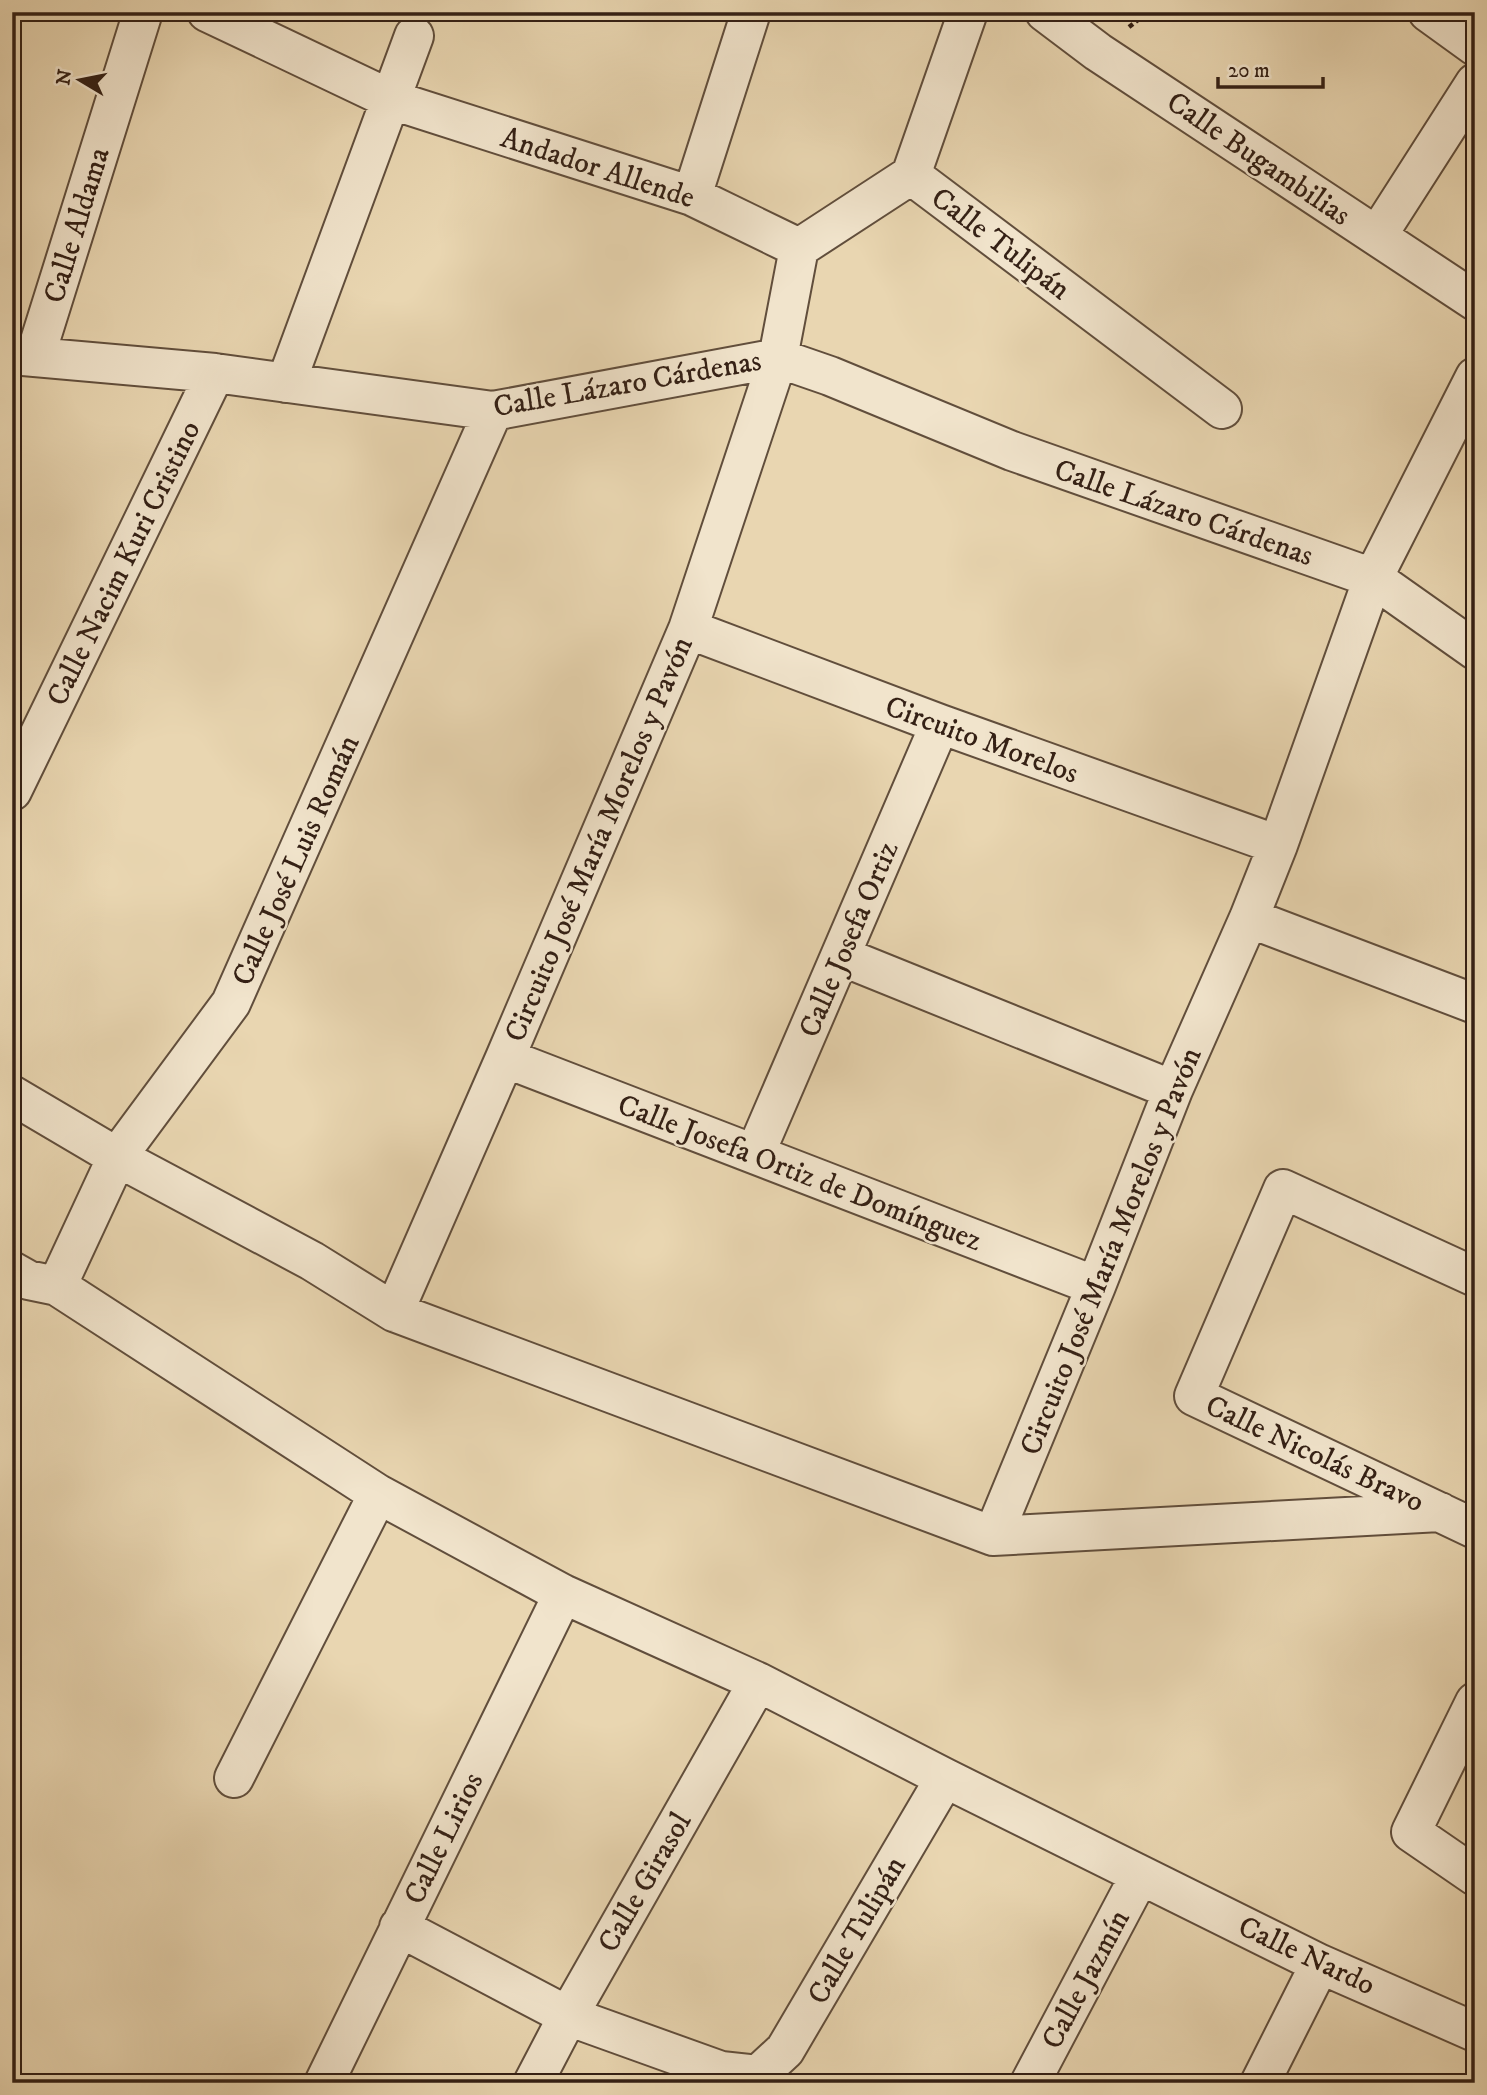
<svg xmlns="http://www.w3.org/2000/svg" width="1487" height="2095" viewBox="0 0 1487 2095" font-family="'IM FELL DW Pica',serif">
  <style>
    .lines { fill: none; stroke-linecap: round; stroke-linejoin: round }
    .minor-casing { stroke: #614e3c; stroke-width: 42 }
    .path { stroke: #342015; stroke-width: 4.5; stroke-dasharray: 5 3.5; stroke-linecap: butt }
    .minor { stroke: #f1e4cc; stroke-width: 38 }
    .labels { text-anchor: middle; stroke-width: 5; stroke-linejoin: round; paint-order: stroke }
    .street-label { font-size: 30px; fill: #342015; stroke: #f1e4cc }
  </style>
  <rect width="100%" height="100%" fill="#e9d6b1"/>
  <filter id="stains"><feTurbulence type="fractalNoise" baseFrequency=".00286" numOctaves="4"/><feColorMatrix values="0 0 0 0 .2 0 0 0 0 .09 0 0 0 0 .02 0 0 0 .5 -.17"/></filter>
  <radialGradient id="worn" r=".72"><stop offset=".6" stop-color="#630" stop-opacity="0"/><stop offset="1" stop-color="#630" stop-opacity=".3"/></radialGradient>
  <g class="lines">
    <g class="minor-casing">
      <path id="minor" d="M207 12 392 100 692 196 799 248
        M1045 12 1098 52 1475 301
        M1428 12 1475 46
        M911 175 1222 409
        M692 196 751 12
        M1377 236 1475 83
        M12 355 215 373 493 411 778 358 830 376 1012 451 1373 578 1475 650
        M35 357 143 12
        M286 383 414 36
        M688 629 940 724 1278 845
        M12 791 215 373
        M1249 918 1475 1004
        M841 956 1173 1090
        M505 1058 1096 1286
        M12 1095 117 1157 312 1261 394 1312 993 1536 1440 1512
        M755 1154 940 724
        M12 1271 28 1280 57 1286 378 1494 563 1594 758 1682 945 1778 1320 1964 1475 2032
        M1475 1277 1283 1189 1194 1396 1475 1529
        M57 1286 117 1157 231 1003 493 411
        M394 1312 505 1058 688 629 778 358 799 248 911 175 968 12
        M993 1536 1096 1286 1173 1090 1249 918 1278 845 1373 578 1475 377
        M1475 1702 1411 1832 1475 1876
        M234 1778 378 1494
        M399 1927 568 2016 721 2071 758 2075 785 2050 945 1778
        M324 2083 563 1594
        M533 2083 568 2016 758 1682
        M1030 2083 1140 1875
        M1260 2083 1320 1964"/>
    </g>
    <path class="path" d="M1129 27 1148 12"/>
    <use href="#minor" class="minor"/>
  </g>
  <g class="labels">
    <g class="street-label">
      <text transform="translate(1259 158) rotate(34)" y="10">Calle Bugambilias</text>
      <text transform="translate(598 167) rotate(18)" y="10">Andador Allende</text>
      <text transform="translate(76 225) rotate(-73)" y="10">Calle Aldama</text>
      <text transform="translate(1001 243) rotate(37)" y="10">Calle Tulipán</text>
      <text transform="translate(627 383) rotate(-10)" y="10">Calle Lázaro Cárdenas</text>
      <text transform="translate(1184 512) rotate(19)" y="10">Calle Lázaro Cárdenas</text>
      <text transform="translate(123 563) rotate(-64)" y="10">Calle Nacim Kuri Cristino</text>
      <text transform="translate(982 739) rotate(20)" y="10">Circuito Morelos</text>
      <text transform="translate(598 839) rotate(-67)" y="10">Circuito José María Morelos y Pavón</text>
      <text transform="translate(295 860) rotate(-66)" y="10">Calle José Luis Román</text>
      <text transform="translate(848 939) rotate(-67)" y="10">Calle Josefa Ortiz</text>
      <text transform="translate(800 1172) rotate(21)" y="10">Calle Josefa Ortiz de Domínguez</text>
      <text transform="translate(1110 1251) rotate(-68)" y="10">Circuito José María Morelos y Pavón</text>
      <text transform="translate(1315 1453) rotate(25)" y="10">Calle Nicolás Bravo</text>
      <text transform="translate(443 1838) rotate(-64)" y="10">Calle Lirios</text>
      <text transform="translate(644 1882) rotate(-60)" y="10">Calle Girasol</text>
      <text transform="translate(856 1930) rotate(-60)" y="10">Calle Tulipán</text>
      <text transform="translate(1307 1955) rotate(25)" y="10">Calle Nardo</text>
      <text transform="translate(1085 1979) rotate(-62)" y="10">Calle Jazmín</text>
    </g>
  </g>
  <rect width="1487" height="2095" fill="none" stroke="#e9d6b1" stroke-width="42"/>
  <rect x="14" y="14" width="1459" height="2067" fill="none" stroke="#342015" stroke-width="3.5"/>
  <rect x="21" y="21" width="1445" height="2053" fill="none" stroke="#342015" stroke-width="2"/>
  <g transform="translate(80 80) rotate(280)" stroke="#f1e4cc" stroke-width="5" paint-order="stroke">
  <path d="M0-5L12 26L0 18L-12 26Z" fill="#342015"/>
  <text y="-10" font-size="19" font-weight="bold" text-anchor="middle" fill="#342015">N</text>
  </g>
  <path d="M1218 77v10h105v-10" fill="none" stroke="#342015" stroke-width="3.5"/>
  <text x="1228" y="77" font-size="21" fill="#342015" stroke="#f1e4cc" stroke-width="5" paint-order="stroke">20 m</text>
  <rect width="100%" height="100%" filter="url(#stains)"/>
  <rect width="100%" height="100%" fill="url(#worn)"/>
</svg>
